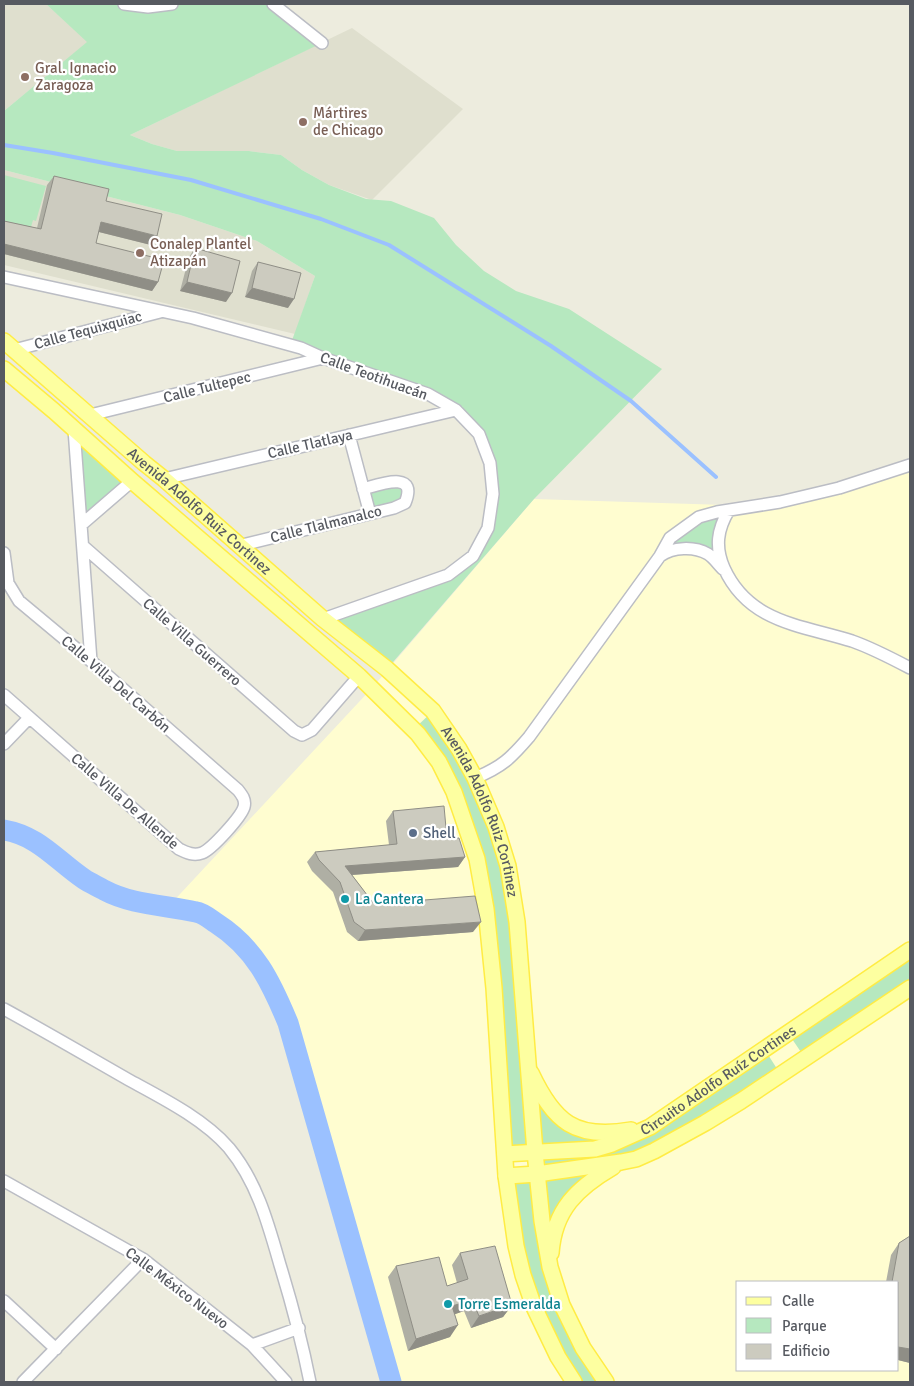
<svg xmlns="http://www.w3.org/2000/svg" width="914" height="1386" viewBox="0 0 914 1386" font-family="Signika,sans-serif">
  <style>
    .commercial { fill: #fffdd0; fill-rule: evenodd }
    .education { fill: #dfdfce }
    .green { fill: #b6e8bf }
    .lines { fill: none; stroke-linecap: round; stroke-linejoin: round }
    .stream { stroke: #9bc1ff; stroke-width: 4 }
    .river { stroke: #9bc1ff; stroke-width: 21 }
    .minor-casing { stroke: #bbbdc4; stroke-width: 14 }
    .major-casing { stroke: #ffec44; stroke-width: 18 }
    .minor { stroke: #fff; stroke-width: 11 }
    .major { stroke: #fdffa0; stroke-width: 15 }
    .wall { fill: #afafa4 }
    .shaded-wall { fill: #8f8e86 }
    .building { fill: #cccbbf; stroke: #8f8e86 }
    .education-dot { fill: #8d6e63; stroke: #fff; stroke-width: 2 }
    .service-dot { fill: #5c6f8a; stroke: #fff; stroke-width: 2 }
    .culture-dot { fill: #0f9aa8; stroke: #fff; stroke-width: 2 }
    .labels { text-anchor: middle; stroke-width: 4.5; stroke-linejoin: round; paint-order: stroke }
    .education-label { font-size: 15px; fill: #785e54; stroke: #fff; text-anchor: start }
    .street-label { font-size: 15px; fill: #575a61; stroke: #fff }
    .service-label { font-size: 15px; fill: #4e5e75; stroke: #fff; text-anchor: start }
    .culture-label { font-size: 15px; fill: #0d838f; stroke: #fff; text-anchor: start }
  </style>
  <rect width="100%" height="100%" fill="#edecde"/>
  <path class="commercial" d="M910 465V1382H391L288 1023 273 988 257 960 231 933 198 912 167 908 372 688 534 499 757 506ZM738 1282H898V1370H738Z"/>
  <path class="education" d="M4 4H46L88 42 4 111Z
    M352 28 463 109 372 200 329 185 302 170 281 155 249 151H177L152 144 130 135Z
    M4 170 180 215 257 241 315 276 295 334 4 265Z"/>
  <path class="green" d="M46 4H273L322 43 130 135 152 144 177 151H249L281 155 302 170 329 185 366 199 391 201 434 218 456 245 484 271 516 291 569 309 662 369 534 499 387 669 323 619 425 584 473 556 493 494 479 434 456 410 290 346 315 276 257 241 180 215 4 170V111L87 42Z
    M4 175 46 186 36 221 33 220 29 234 4 228Z
    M74 429 132 481 81 525Z
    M394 480 408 495 370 514 363 489Z
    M729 510 719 552 708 554 668 551 670 538 699 517Z
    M433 711 445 727 508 866 528 1069 547 1103 587 1132 650 1127 765 1050 781 1075 572 1197 550 1267 606 1382H574L534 1307 506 1176 537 1174 535 1152 505 1154 494 988 468 830 414 729Z
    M910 950V987L805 1058 788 1033Z"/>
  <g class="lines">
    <path class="stream" d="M4 145 53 153 191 180 321 219 389 245 551 346 631 401 716 477"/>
    <path class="river" d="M4 830C39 836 56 860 84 879 90 883 97 886 104 890 132 905 165 905 196 912 203 913 210 919 216 923 255 948 271 982 288 1023L391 1382"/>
    <g class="minor-casing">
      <path id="minor" d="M124 4 148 7 172 4
        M273 4 322 43
        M4 277 193 318 301 348 323 358 428 394 456 410 479 434 490 463 493 494 488 528 473 556 448 575 323 619
        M14 350 160 312
        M90 415 323 358
        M74 429 91 661
        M349 435 370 514
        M164 479 456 410
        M729 510C717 530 715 547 724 568 749 623 801 625 852 641 872 648 891 658 910 668
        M81 525 132 481
        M83 546 294 731 302 735 312 730 359 676
        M238 546 394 508 405 503C419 469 378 485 363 489
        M4 553 8 583 19 601 91 661 238 790C242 795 246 800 244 807 241 817 212 849 202 853 194 856 187 853 179 849L4 695
        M660 556C673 547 694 546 708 554 714 558 718 564 723 569
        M4 744 29 718
        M475 778C502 767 511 758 529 737L660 556 670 538 699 517 717 512 780 502 839 488 910 465
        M4 1009C46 1032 87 1056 129 1080 162 1098 204 1119 229 1148 257 1182 268 1223 280 1265 292 1304 302 1342 310 1382
        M4 1181 143 1259 252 1345 286 1382
        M4 1301 56 1349
        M252 1345 299 1328
        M23 1382 143 1259"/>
    </g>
    <g class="major-casing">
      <g id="major">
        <path id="s1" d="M4 341 144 463 164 479 323 619 387 669 433 711 459 749 475 778 496 827 508 866 517 922 535 1152 542 1221 550 1267 562 1305 583 1348 606 1382"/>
        <path d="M4 369 54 411 132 481 359 676 418 734 439 762 454 792 477 859 486 909 494 988 506 1176 516 1246 523 1275 534 1307 558 1357 574 1382"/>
        <path d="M531 1073C554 1122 575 1140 631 1130"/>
        <path id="s2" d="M505 1154 595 1149 612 1144 650 1127 910 950"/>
        <path d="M506 1176 537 1174 621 1162 636 1159 654 1151 705 1123 741 1101 910 988"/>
        <path d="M551 1253C554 1210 577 1188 613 1167"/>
      </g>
    </g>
    <use href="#minor" class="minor"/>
    <use href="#major" class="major"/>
  </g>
  <path class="wall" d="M54 176 106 201 151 245 99 232 96 243 158 282 152 291 4 254V221L37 228 47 185Z
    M195 248 226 302 180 291 189 257Z
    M258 262 288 308 245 297 252 271Z
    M393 811 447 839 465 857 458 867 352 875 374 904 473 932 358 941 347 932 333 892 312 871 307 862 315 852 389 845 386 821Z
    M910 1236V1363L898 1360V1282H886L891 1255 899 1243Z
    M460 1253 512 1305 503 1317 471 1328 464 1311 455 1314 450 1337 408 1351 388 1277 396 1266 447 1286 457 1283 452 1265Z"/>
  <path class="shaded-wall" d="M101 222 157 236 151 245 95 231Z
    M4 244 158 282 152 291 4 254Z
    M187 282 232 293 226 302 180 291Z
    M252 288 294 299 288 308 245 297Z
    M465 857 458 867 337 876 345 866Z
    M481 922 473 932 358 941 365 930Z
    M472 1300 464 1311 444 1318 452 1306Z
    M512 1305 503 1317 471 1328 479 1316Z
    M458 1325 450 1337 408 1351 416 1339Z
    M898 1347 910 1349V1363L898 1360Z"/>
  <path class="building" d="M54 176 109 189 106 201 162 214 157 236 101 222 96 243 164 260 158 282 4 244V221L41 229Z
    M195 248 240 261 232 293 187 282Z
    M258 262 301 273 294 299 252 288Z
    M444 806 447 839 459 838 465 857 345 866 374 904 475 896 481 922 365 930 354 922 340 882 319 860 315 852 397 844 393 811Z
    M910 1236V1349L898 1347V1282H892L899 1243Z
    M495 1246 512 1305 479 1316 472 1300 452 1306 458 1325 416 1339 396 1266 439 1257 447 1286 468 1279 460 1253Z"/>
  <g class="education-dot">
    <circle cx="25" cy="77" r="5"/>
    <circle cx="303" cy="122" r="5"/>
    <circle cx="140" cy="253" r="5"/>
  </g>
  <circle class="service-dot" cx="413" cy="833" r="5"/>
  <g class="culture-dot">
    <circle cx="345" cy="899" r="5"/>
    <circle cx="448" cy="1304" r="5"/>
  </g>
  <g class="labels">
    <g class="education-label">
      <text x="35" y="73">Gral. Ignacio<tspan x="35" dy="17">Zaragoza</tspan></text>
      <text x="313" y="118">Mártires<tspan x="313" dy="17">de Chicago</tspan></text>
      <text x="150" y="249">Conalep Plantel<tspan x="150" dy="17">Atizapán</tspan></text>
    </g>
    <g class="street-label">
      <text transform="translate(88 330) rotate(-15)" y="5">Calle Tequixquiac</text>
      <text transform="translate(374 376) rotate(20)" y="5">Calle Teotihuacán</text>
      <text transform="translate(207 387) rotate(-14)" y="5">Calle Tultepec</text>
      <text transform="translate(310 444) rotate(-13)" y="5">Calle Tlatlaya</text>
      <text dy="5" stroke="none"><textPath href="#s1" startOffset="259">Avenida Adolfo Ruiz Cortinez</textPath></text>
      <text transform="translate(326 524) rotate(-14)" y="5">Calle Tlalmanalco</text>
      <text transform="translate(192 642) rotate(41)" y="5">Calle Villa Guerrero</text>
      <text transform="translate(116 684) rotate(41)" y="5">Calle Villa Del Carbón</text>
      <text transform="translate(125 801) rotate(41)" y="5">Calle Villa De Allende</text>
      <text dy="5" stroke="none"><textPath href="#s1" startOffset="679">Avenida Adolfo Ruiz Cortinez</textPath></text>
      <text dy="5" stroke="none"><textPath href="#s2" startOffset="232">Circuito Adolfo Ruíz Cortines</textPath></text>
      <text transform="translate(177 1288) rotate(37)" y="5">Calle México Nuevo</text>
    </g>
    <g class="service-label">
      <text x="423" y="838">Shell</text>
    </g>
    <g class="culture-label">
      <text x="355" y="904">La Cantera</text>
      <text x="458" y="1309">Torre Esmeralda</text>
    </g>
  </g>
  <rect width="914" height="1386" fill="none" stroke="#575a61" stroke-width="10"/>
  <rect x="736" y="1281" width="162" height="90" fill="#ffffff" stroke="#bcbdc0"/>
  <rect x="746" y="1297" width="25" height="8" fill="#fdffa0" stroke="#bcbdc0"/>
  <text x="782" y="1306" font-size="15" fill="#575a61">Calle</text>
  <rect x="746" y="1318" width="25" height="15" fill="#b6e8bf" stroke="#bcbdc0"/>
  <text x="782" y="1331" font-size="15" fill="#575a61">Parque</text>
  <rect x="746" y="1344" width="25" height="15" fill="#cccbbf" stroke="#bcbdc0"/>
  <text x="782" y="1356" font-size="15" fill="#575a61">Edificio</text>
</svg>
